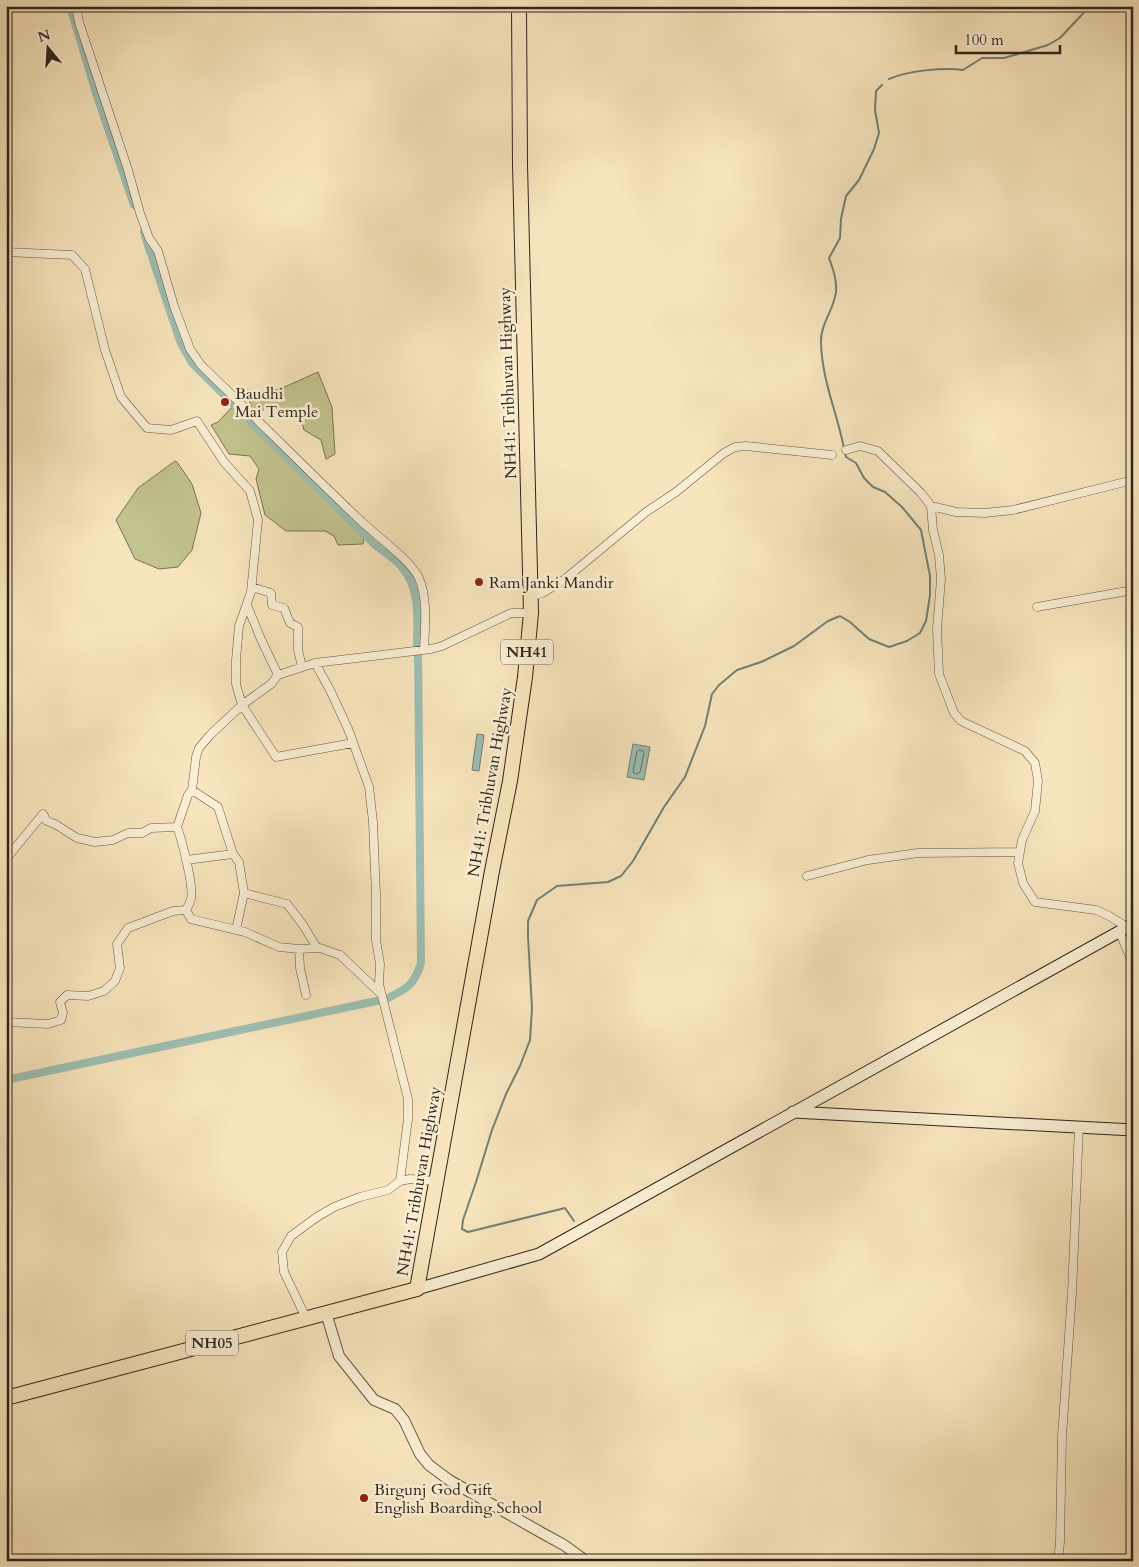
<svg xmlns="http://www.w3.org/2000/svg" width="1139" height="1567" viewBox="0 0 1139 1567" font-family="Cardo,serif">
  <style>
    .green { fill: #c2c38e; stroke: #787455 }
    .water { fill: #9dbfb3; stroke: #718177 }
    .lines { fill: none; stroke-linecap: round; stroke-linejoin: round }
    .shore { stroke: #667268; stroke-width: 1 }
    .stream { stroke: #718177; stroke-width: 2 }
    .canal { stroke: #9dbfb3; stroke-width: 8 }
    .minor-casing { stroke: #605544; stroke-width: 9 }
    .tertiary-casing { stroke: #605544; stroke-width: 12 }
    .secondary-casing { stroke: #2e251c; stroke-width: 13 }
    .trunk-casing { stroke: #2e251c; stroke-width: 16 }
    .minor { stroke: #faeed4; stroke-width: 8 }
    .tertiary { stroke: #faeed4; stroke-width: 10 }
    .secondary { stroke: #faeed4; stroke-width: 11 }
    .trunk { stroke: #f8e5bd; stroke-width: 14 }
    .poi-dot { fill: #8f2418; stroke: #faeed4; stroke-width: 2 }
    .labels { text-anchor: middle; stroke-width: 5; stroke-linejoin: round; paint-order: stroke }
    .shield { fill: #faeed4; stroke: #6b6153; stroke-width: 1 }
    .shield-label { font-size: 15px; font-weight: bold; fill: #2e251c }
    .street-label { font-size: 16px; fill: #2e251c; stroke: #faeed4 }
    .poi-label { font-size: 16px; fill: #2e251c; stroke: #faeed4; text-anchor: start }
  </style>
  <rect width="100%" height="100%" fill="#f8e5bd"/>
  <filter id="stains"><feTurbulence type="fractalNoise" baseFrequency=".004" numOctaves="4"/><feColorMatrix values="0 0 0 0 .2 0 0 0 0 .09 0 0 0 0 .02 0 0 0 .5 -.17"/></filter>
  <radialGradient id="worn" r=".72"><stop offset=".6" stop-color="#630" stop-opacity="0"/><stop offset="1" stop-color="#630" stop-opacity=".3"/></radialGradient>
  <path class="green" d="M318 372 332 407 335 454 326 459 321 440 304 430 298 410H253L245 390 267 391 280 389Z
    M235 404 365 531 363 544 338 545 334 536 325 531H286L265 515 256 479 259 469 250 456 229 454 211 425 218 422Z
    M175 461 177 462 192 484 201 513 192 550 178 567 159 569 135 559 116 520 138 488Z"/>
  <path class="water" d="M477 734 484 735 479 771 472 770Z
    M633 744 650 747 644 780 627 777Z"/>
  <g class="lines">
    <path class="shore" d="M639 750 643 751 644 753 640 772 637 774 634 773 633 771 637 752Z"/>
    <path class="stream" d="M889 79C907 71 943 67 963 70L982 58H1004L1048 45 1060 38 1090 6
      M844 448C837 413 822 380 821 343 820 324 834 310 836 292 837 280 833 269 829 258L840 238 841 219 846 196 859 180 874 149 879 133 875 110 876 91 882 85
      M574 1221 565 1208 468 1232 462 1229 463 1220 476 1182 492 1130 506 1094 520 1066 530 1040 532 1008 528 937V921L537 900 557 886 608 882 621 876 633 861 664 807 685 777 705 726 712 694 719 685 737 670 761 662 794 646 828 621 840 616 850 622 869 639 889 647 907 641 920 633 926 621 930 595V576L921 530 902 507 885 492 873 487 864 478 856 463 846 457 845 453"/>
    <path class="canal" d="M70 6 97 96 134 205
      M144 232 150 252
      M152 257 180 341 192 363 374 544C383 551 394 558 401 566 421 588 417 619 417 646
      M388 998C408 988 414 985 421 963L418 652
      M6 1080 381 1000"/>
    <g class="minor-casing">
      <path id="minor" d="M76 6 79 22 128 170 140 213 149 238 158 251 174 306 190 349 201 365C255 417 308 471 362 522 377 536 411 561 419 578 428 600 425 626 424 650
        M6 252 72 255 85 269 105 350 121 397 147 428 171 430 197 421 224 462 250 491 258 520 251 592 239 626 236 660V684L242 705 276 757 353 743
        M846 450 860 446 878 451 921 493 931 506 933 530 939 555 941 579 937 629 939 674 954 713 961 721 1025 751 1035 763 1038 781 1035 811 1022 840 1018 863 1023 883 1035 902 1096 910 1109 916 1127 927
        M931 506 956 512 985 513 1013 510 1133 480
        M252 587 271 593 272 605 284 608 290 623 298 627V650L302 667
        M531 596 543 593 565 579 646 512 676 492 724 453 735 447 746 446 832 455
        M247 605 260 637 278 675
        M1037 607 1133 590
        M315 663 330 690 349 731 369 787 373 822 376 896V940L380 964 379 984 408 1099V1119L400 1181 410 1179 435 1181
        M192 790 218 807 233 854 239 862 244 893 236 930
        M177 827C182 840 194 887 191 899 190 903 188 907 186 910L191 919 245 932 279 947 299 949 320 948 340 955 380 993
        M6 859 43 814 47 821 55 824 77 838 95 842 113 840 128 833H142L151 828 177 827 188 795 192 790 196 757 199 748 210 735 242 705 271 684 278 675 315 663 431 649 442 646 511 613H531
        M186 860 233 854
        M807 876 868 860 918 853 1020 852
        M244 893 287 904 303 925 317 948
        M1119 931 1133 964
        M299 949 300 968 306 995
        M6 1022 48 1024 61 1020 63 1013 60 1002 67 995 88 996 104 991 115 981 120 968 117 944 128 928 173 911 186 910
        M306 1318 284 1272 282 1252 291 1236 317 1217 334 1207 360 1197 388 1190 400 1181
        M1058 1561 1060 1542 1062 1436 1072 1293 1079 1127"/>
    </g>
    <g class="tertiary-casing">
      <path id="tertiary" d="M326 1313 339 1356 374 1400 395 1409 404 1420 420 1454 429 1465 449 1480 542 1533 564 1545 586 1561"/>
    </g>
    <g class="secondary-casing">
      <path id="secondary" d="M793 1112 1133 1130
        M417 1289 539 1254 1133 924"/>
    </g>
    <g class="trunk-casing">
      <path id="trunk" d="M6 1398 417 1289 492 871 510 781 525 677 531 613 520 164 519 6"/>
    </g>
    <use href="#minor" class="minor"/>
    <use href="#tertiary" class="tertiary"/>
    <use href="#secondary" class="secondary"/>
    <use href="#trunk" class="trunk"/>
  </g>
  <g class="poi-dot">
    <circle cx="225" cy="402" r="5"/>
    <circle cx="479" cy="582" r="5"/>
    <circle cx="364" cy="1498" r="5"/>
  </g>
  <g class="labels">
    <g class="shield">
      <rect x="501" y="639.5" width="52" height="25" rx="4"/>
      <rect x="186" y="1330.5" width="52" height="25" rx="4"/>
    </g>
    <g class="shield-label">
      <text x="527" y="657">NH41</text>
      <text x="212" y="1348">NH05</text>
    </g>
    <g class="street-label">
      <text transform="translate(507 383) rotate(-92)" y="6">NH41: Tribhuvan Highway</text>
      <text transform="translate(489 782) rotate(-80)" y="6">NH41: Tribhuvan Highway</text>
      <text transform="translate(418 1181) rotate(-80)" y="6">NH41: Tribhuvan Highway</text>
    </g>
    <g class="poi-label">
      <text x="235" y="399">Baudhi<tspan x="235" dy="18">Mai Temple</tspan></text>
      <text x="489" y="588">Ram Janki Mandir</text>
      <text x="374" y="1495">Birgunj God Gift<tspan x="374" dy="18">English Boarding School</tspan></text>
    </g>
  </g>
  <rect width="1139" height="1567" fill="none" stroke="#f8e5bd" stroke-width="25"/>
  <rect x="8" y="8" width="1124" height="1552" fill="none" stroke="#2e251c" stroke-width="2.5"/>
  <rect x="12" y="12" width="1114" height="1542" fill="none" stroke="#2e251c"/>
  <g transform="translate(48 48) rotate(342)" stroke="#faeed4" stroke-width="4" paint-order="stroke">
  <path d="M0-4L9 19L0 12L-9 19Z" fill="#2e251c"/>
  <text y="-8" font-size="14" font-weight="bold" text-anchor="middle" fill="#2e251c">N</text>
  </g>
  <path d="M956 45v8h104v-8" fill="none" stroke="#2e251c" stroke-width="2.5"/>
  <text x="964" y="45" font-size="15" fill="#2e251c" stroke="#faeed4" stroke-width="4" paint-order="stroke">100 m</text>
  <rect width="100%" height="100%" filter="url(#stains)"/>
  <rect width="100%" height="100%" fill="url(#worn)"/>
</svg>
